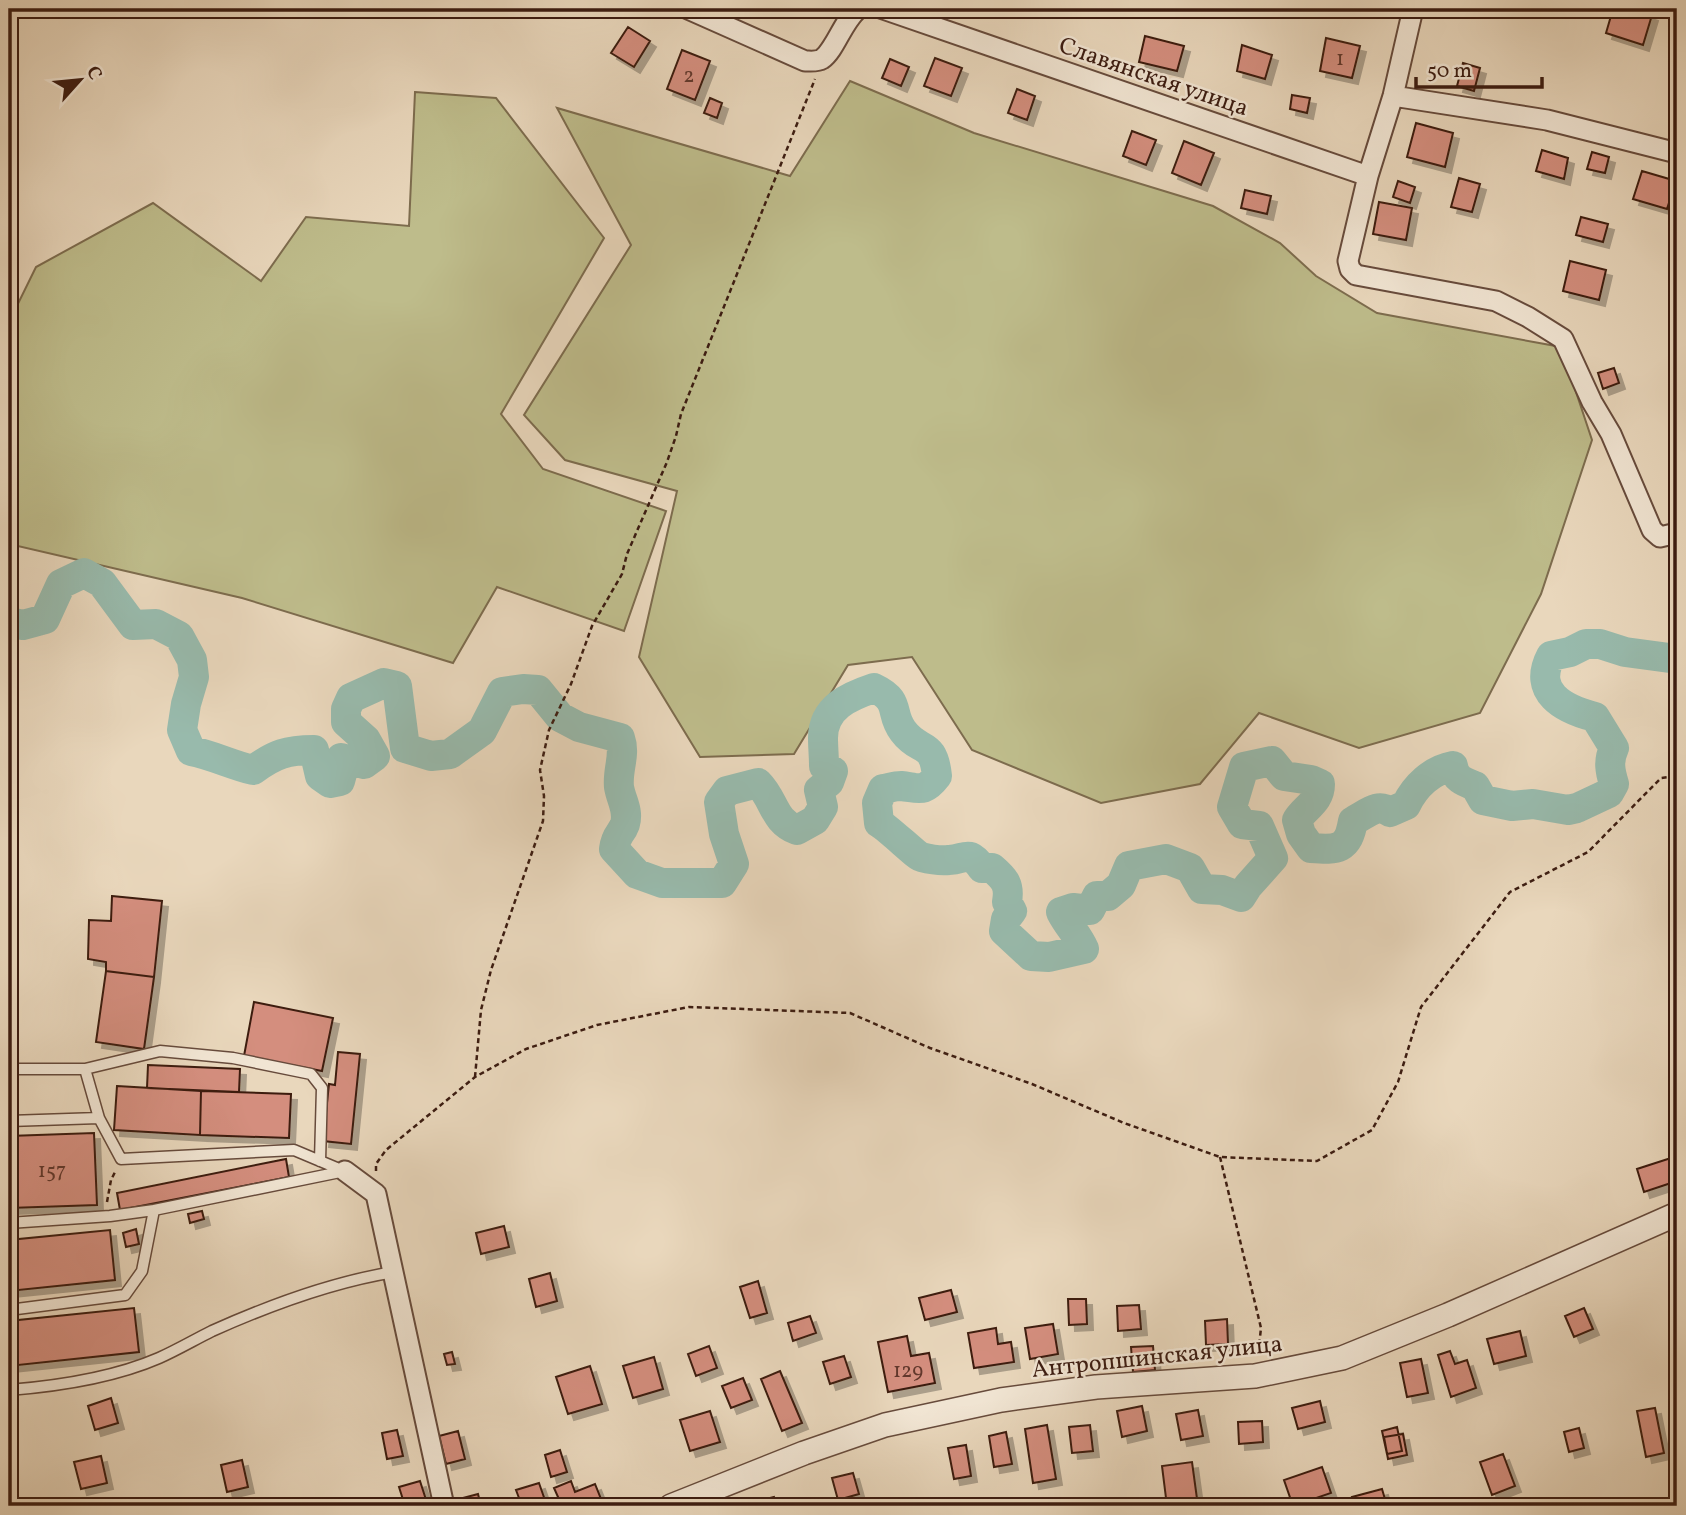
<svg xmlns="http://www.w3.org/2000/svg" width="1686" height="1515" viewBox="0 0 1686 1515" font-family="Vollkorn,serif">
  <style>
    .green { fill: #bebc8b; stroke: #7d6c4e; stroke-width: 2 }
    .lines { fill: none; stroke-linecap: round; stroke-linejoin: round }
    .river { stroke: #98baac; stroke-width: 30 }
    .building { fill: #d48e7e; stroke: #3c1c11; stroke-width: 2; filter: url(#shadow) }
    .service-casing { stroke: #674b3c; stroke-width: 13 }
    .minor-casing { stroke: #674b3c; stroke-width: 23 }
    .tertiary-casing { stroke: #674b3c; stroke-width: 26 }
    .path { stroke: #3c1c11; stroke-width: 2.5; stroke-dasharray: 5 3.5; stroke-linecap: butt }
    .service { stroke: #f1e5d3; stroke-width: 10 }
    .minor { stroke: #f1e5d3; stroke-width: 19 }
    .tertiary { stroke: #f1e5d3; stroke-width: 23 }
    .labels { text-anchor: middle; stroke-width: 5; stroke-linejoin: round; paint-order: stroke }
    .number-label { font-size: 21px; fill: #62382c }
    .street-label { font-size: 24px; fill: #3c1c11; stroke: #f1e5d3 }
  </style>
  <defs>
    <filter id="shadow"><feDropShadow dx="6" dy="6" stdDeviation="0" flood-color="#0004"/></filter>
  </defs>
  <rect width="100%" height="100%" fill="#e9d7bc"/>
  <filter id="stains"><feTurbulence type="fractalNoise" baseFrequency=".00286" numOctaves="4"/><feColorMatrix values="0 0 0 0 .2 0 0 0 0 .09 0 0 0 0 .02 0 0 0 .5 -.17"/></filter>
  <radialGradient id="worn" r=".72"><stop offset=".6" stop-color="#630" stop-opacity="0"/><stop offset="1" stop-color="#630" stop-opacity=".3"/></radialGradient>
  <path class="green" d="M850 81 974 133 1213 206 1280 243 1316 276 1377 313 1561 347 1592 440 1541 594 1480 713 1359 748 1259 713 1200 784 1101 803 972 750 912 657 848 665 794 754 700 757 639 657 677 491 565 460 524 415 631 245 557 108 790 176Z
    M415 92 496 98 604 238 501 414 543 469 666 511 624 631 497 587 453 663 242 598 9 544V322L36 267 153 203 261 281 306 217 409 226Z"/>
  <g class="lines">
    <path class="river" d="M9 622 23 625 45 619 61 584 84 573 102 583 133 625 156 624 179 636 192 660 194 677 186 704 182 730 191 751C212 755 232 765 253 770 275 754 287 750 314 750L320 776 330 783 340 781 343 770 341 758 364 764 375 756 366 740 346 722V709L351 698 384 683 397 686 405 748 431 756 450 754 482 731 502 692 523 689 538 690 560 717 579 727 620 738C626 755 617 769 619 787 621 800 629 810 625 824 621 835 616 834 614 849L637 874 662 883H722L734 864 724 834 719 802 727 791 758 783C775 800 773 821 797 830L815 820 823 807 819 790 829 782 833 771 824 766C824 756 823 747 823 738 823 707 850 696 874 688 902 701 889 713 903 731 920 754 933 739 937 776 924 793 920 788 901 786 895 786 889 788 883 789L877 803 879 823C888 828 918 857 921 857 929 859 941 861 949 860 967 859 968 849 982 868H992C1005 879 1010 885 1007 902L1012 911 1006 919 1004 931 1031 956 1049 957 1084 949C1078 935 1068 926 1061 912L1073 908 1090 910 1097 896H1108L1121 885 1129 866 1166 859 1190 868 1202 889 1222 890 1241 897 1248 886 1273 858 1259 826 1242 824 1232 807 1244 767 1272 761 1284 776 1311 780 1320 784C1320 802 1305 807 1297 820L1301 834 1311 848C1338 850 1348 850 1353 821 1366 815 1377 802 1390 812L1406 805C1415 786 1432 770 1453 766 1455 779 1464 782 1475 786L1483 800 1512 806 1533 804 1568 810 1577 808 1609 793 1614 784C1610 771 1608 761 1614 748L1595 717C1563 709 1532 692 1551 656L1570 652 1586 644H1600L1625 652 1677 659"/>
  </g>
  <path class="building" d="M1613 9H1633L1652 15 1643 45 1606 33Z
    M628 27 650 41 634 67 611 53Z
    M1145 36 1184 46 1177 71 1139 62Z
    M1326 38 1360 46 1352 78 1320 71Z
    M1242 45 1272 55 1265 79 1237 71Z
    M682 50 710 61 695 100 667 89Z
    M935 58 962 68 951 96 924 86Z
    M890 59 909 67 901 86 882 78Z
    M1463 63 1480 68 1474 91 1457 86Z
    M1017 89 1035 96 1027 120 1008 113Z
    M1292 95 1310 98 1307 113 1290 109Z
    M710 98 722 103 717 118 704 113Z
    M1416 123 1453 133 1445 167 1407 157Z
    M1132 131 1156 140 1146 165 1123 156Z
    M1184 141 1214 153 1201 185 1172 173Z
    M1542 150 1568 158 1564 179 1536 171Z
    M1592 152 1609 157 1605 173 1587 169Z
    M1642 171 1676 181 1667 209 1633 199Z
    M1459 178 1480 184 1472 212 1451 207Z
    M1398 181 1415 187 1410 203 1393 197Z
    M1245 190 1271 196 1267 214 1241 208Z
    M1379 202 1412 208 1406 240 1373 234Z
    M1581 217 1608 224 1603 242 1576 235Z
    M1570 261 1606 270 1599 300 1563 291Z
    M1614 368 1619 383 1603 389 1598 373Z
    M112 896 162 901 154 977 106 971V962L88 959 89 920 111 921Z
    M106 971 154 977 144 1049 96 1042Z
    M254 1002 333 1018 322 1071 244 1056Z
    M338 1052 360 1054 351 1144 323 1141 329 1084 335 1085Z
    M148 1065 240 1069 239 1092 147 1088Z
    M117 1086 201 1091 200 1135 114 1130Z
    M201 1091 291 1094 289 1138 200 1135Z
    M94 1133 97 1205 9 1208V1136Z
    M1674 1157 1677 1165V1181L1644 1192 1637 1169Z
    M286 1159 289 1177 120 1210 117 1193Z
    M202 1211 204 1219 190 1223 188 1214Z
    M504 1226 509 1247 481 1254 476 1233Z
    M136 1229 139 1244 126 1247 123 1233Z
    M110 1230 115 1280 9 1291V1240Z
    M550 1273 557 1301 536 1307 529 1279Z
    M758 1281 767 1313 750 1318 740 1287Z
    M951 1290 957 1312 925 1320 919 1298Z
    M1068 1299H1086L1087 1324 1069 1325Z
    M1139 1305 1141 1329 1118 1331 1117 1306Z
    M134 1308 139 1352 9 1366V1321Z
    M1584 1308 1593 1329 1574 1337 1565 1316Z
    M810 1316 816 1333 793 1341 788 1323Z
    M1227 1319 1228 1344 1206 1345 1205 1321Z
    M1053 1324 1058 1354 1030 1359 1025 1328Z
    M996 1328 998 1344 1011 1342 1014 1362 974 1368 968 1333Z
    M1520 1331 1526 1356 1494 1364 1487 1339Z
    M907 1336 911 1356 929 1353 935 1383 888 1392 878 1342Z
    M709 1346 717 1368 696 1376 688 1354Z
    M1153 1346 1155 1370 1133 1372 1131 1347Z
    M1450 1351 1455 1364 1467 1360 1476 1388 1451 1397 1438 1355Z
    M452 1352 455 1364 447 1365 444 1354Z
    M844 1356 851 1377 830 1384 823 1362Z
    M654 1357 663 1389 633 1398 623 1366Z
    M1421 1359 1428 1393 1407 1397 1400 1363Z
    M590 1366 602 1404 568 1414 556 1377Z
    M780 1371 802 1423 782 1431 761 1379Z
    M743 1378 752 1400 731 1408 722 1386Z
    M111 1398 118 1423 95 1430 88 1406Z
    M1320 1401 1325 1422 1298 1429 1292 1408Z
    M1142 1406 1147 1431 1122 1437 1117 1411Z
    M1655 1408 1664 1453 1646 1457 1637 1411Z
    M1198 1410 1203 1436 1181 1440 1176 1414Z
    M710 1411 720 1442 690 1451 680 1420Z
    M1262 1421 1263 1442 1239 1444 1238 1422Z
    M1047 1425 1056 1479 1033 1483 1025 1429Z
    M1090 1425 1093 1451 1072 1453 1069 1427Z
    M1397 1427 1402 1451 1387 1454 1382 1431Z
    M1579 1428 1584 1448 1569 1452 1564 1432Z
    M397 1430 403 1456 387 1459 382 1433Z
    M458 1431 465 1459 446 1464 439 1436Z
    M1006 1432 1012 1464 994 1467 989 1436Z
    M1403 1434 1407 1455 1388 1459 1384 1437Z
    M966 1445 971 1476 954 1479 948 1448Z
    M560 1450 567 1472 551 1477 545 1455Z
    M1503 1454 1515 1486 1492 1495 1480 1462Z
    M101 1456 107 1483 81 1489 74 1462Z
    M242 1460 248 1487 227 1492 221 1465Z
    M1192 1462 1198 1506H1167L1162 1466Z
    M1322 1467 1331 1493 1293 1506 1284 1480Z
    M853 1473 859 1494 838 1500 832 1478Z
    M420 1481 428 1506H405L399 1487Z
    M571 1481 575 1492 595 1484 601 1499 583 1506H562L554 1488Z
    M539 1483 547 1506H522L516 1490Z
    M1382 1489 1387 1506H1355L1352 1497Z
    M478 1494 481 1506H465L463 1498Z
    M774 1497 777 1506H755L754 1502Z"/>
  <g class="lines">
    <g class="service-casing">
      <path id="service" d="M9 1069H85L99 1118
        M85 1069 160 1051 233 1058 311 1074 322 1088 320 1161
        M9 1121 99 1118 121 1159 294 1150 344 1171
        M9 1223 110 1216 154 1210
        M9 1310 125 1295 142 1271 154 1210 345 1171
        M9 1390C59 1386 113 1378 159 1358 177 1350 194 1340 212 1331 270 1305 331 1282 394 1272"/>
    </g>
    <g class="minor-casing">
      <path id="minor" d="M688 9 805 61C811 61 817 62 822 59 835 50 843 21 858 9
        M883 9 1368 176
        M1413 9 1393 96 1368 176 1348 261 1350 269 1356 275 1496 301 1528 317 1563 339 1592 402 1611 434 1652 530 1660 537 1677 533
        M1393 96 1547 120 1677 153
        M345 1171 376 1194 444 1506"/>
    </g>
    <g class="tertiary-casing">
      <path id="tertiary" d="M671 1506 804 1453 885 1425 1001 1400 1096 1387 1255 1376 1342 1358 1448 1315 1677 1214"/>
    </g>
    <path class="path" d="M475 1077 481 1010 491 970 543 821 544 796 540 770 549 730 571 684 592 626 622 574 627 554 667 462 676 436 681 414 815 79
      M1220 1157 1261 1328 1258 1355
      M376 1171V1164L386 1150 475 1077 526 1049 597 1025 689 1007 850 1013 930 1048 1032 1084 1124 1123 1220 1157 1317 1161 1372 1130 1398 1082 1421 1007 1510 892 1588 852 1661 778 1677 776
      M107 1202 111 1180 115 1172"/>
    <use href="#service" class="service"/>
    <use href="#minor" class="minor"/>
    <use href="#tertiary" class="tertiary"/>
  </g>
  <g class="labels">
    <g class="number-label">
      <text x="1340" y="65">1</text>
      <text x="689" y="82">2</text>
      <text x="52" y="1177">157</text>
      <text x="908" y="1377">129</text>
    </g>
    <g class="street-label">
      <text transform="translate(1154 76) rotate(19)" y="8">Славянская улица</text>
      <text transform="translate(1157 1356) rotate(-6)" y="8">Антропшинская улица</text>
    </g>
  </g>
  <rect width="1686" height="1515" fill="none" stroke="#e9d7bc" stroke-width="35"/>
  <rect x="10" y="10" width="1665" height="1494" fill="none" stroke="#3c1c11" stroke-width="3.5"/>
  <rect x="18" y="18" width="1651" height="1480" fill="none" stroke="#3c1c11" stroke-width="2"/>
  <g transform="translate(80 80) rotate(63)" stroke="#f1e5d3" stroke-width="5" paint-order="stroke">
  <path d="M0-5L12 26L0 18L-12 26Z" fill="#3c1c11"/>
  <text y="-10" font-size="19" font-weight="bold" text-anchor="middle" fill="#3c1c11">С</text>
  </g>
  <path d="M1416 77v10h126v-10" fill="none" stroke="#3c1c11" stroke-width="3.5"/>
  <text x="1427" y="77" font-size="21" fill="#3c1c11" stroke="#f1e5d3" stroke-width="5" paint-order="stroke">50 m</text>
  <rect width="100%" height="100%" filter="url(#stains)"/>
  <rect width="100%" height="100%" fill="url(#worn)"/>
</svg>
